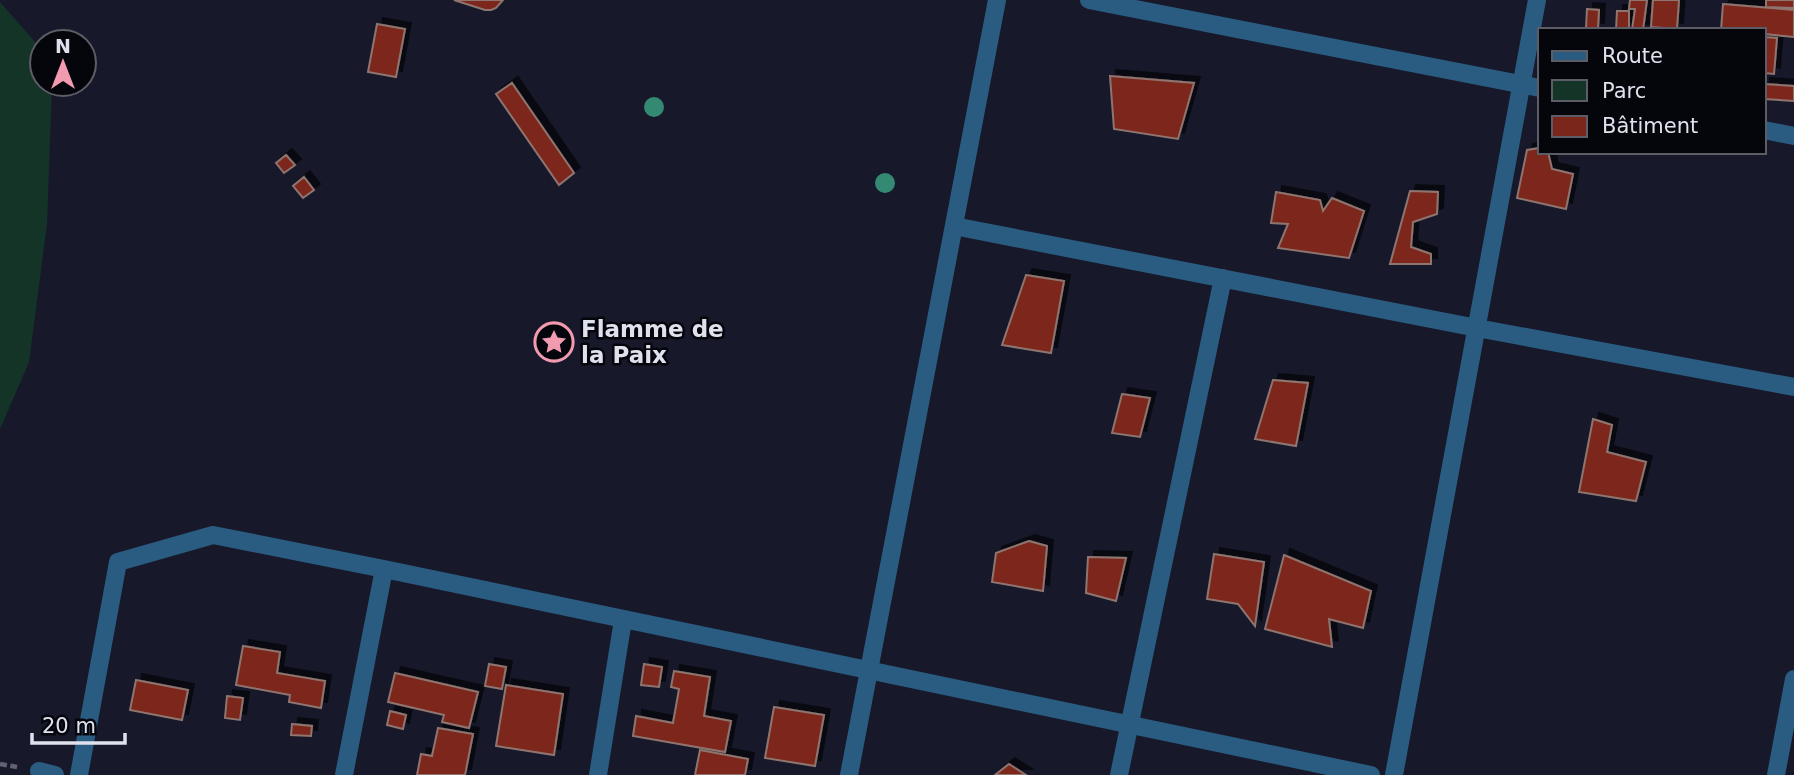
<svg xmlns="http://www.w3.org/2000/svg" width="1794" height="775" viewBox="0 0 1794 775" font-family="'DejaVu Sans',sans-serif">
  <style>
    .green { fill: #153428 }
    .building { fill: #7b261a; stroke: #8f746f; stroke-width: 2; filter: url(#shadow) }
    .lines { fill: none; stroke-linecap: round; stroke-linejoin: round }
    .path { stroke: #616372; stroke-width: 4.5; stroke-dasharray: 7 3.5; stroke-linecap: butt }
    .minor { stroke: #2a5c81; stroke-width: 18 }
    .tree { fill: #348972 }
    .labels { text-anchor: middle; stroke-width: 5; stroke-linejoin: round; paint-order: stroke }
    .poi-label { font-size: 23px; font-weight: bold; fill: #dfe1ed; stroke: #05050c; text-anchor: start }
  </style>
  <defs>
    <filter id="shadow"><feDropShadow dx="6" dy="-6" stdDeviation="0" flood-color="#0009"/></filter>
  </defs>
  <rect width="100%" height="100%" fill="#17192a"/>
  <path class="green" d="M0 2 42 50V84H52L47 224 29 362 0 429Z"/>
  <path class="building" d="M454 0H503L496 8 491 10H485Z
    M1630 0H1647L1643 30H1632L1635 9H1629Z
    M1653 0H1679L1677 29 1651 27Z
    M1766 0H1794V8L1766 7Z
    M1723 4 1794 10V37L1764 34V30H1721Z
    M1587 9 1599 10 1598 29 1586 28Z
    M1617 11H1629V30H1616Z
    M377 24 405 29 396 77 368 72Z
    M1764 37 1777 38 1774 74 1764 73Z
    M1110 76 1194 83 1178 139 1114 129Z
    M512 83 574 173 559 185 496 94Z
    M1764 84 1794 86V101L1764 99Z
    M1540 148V152H1548L1552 169 1573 174 1566 209 1517 198 1527 150Z
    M286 155 295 165 284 173 276 163Z
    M304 177 314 190 303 198 293 186Z
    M1410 191 1438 192 1437 214 1413 222 1411 247 1431 254V264H1390Z
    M1276 192 1320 200 1323 211 1332 198 1364 211 1349 258 1278 248 1288 224 1271 223Z
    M1026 275 1064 281 1051 353 1002 345Z
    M1273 380 1308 383 1296 446 1255 439Z
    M1122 394 1150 398 1140 437 1112 433Z
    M1593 419 1612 425 1607 452 1646 462 1636 501 1579 492Z
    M1029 541 1047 546 1043 591 992 582 996 553Z
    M1214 554 1264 562 1255 626 1238 604 1207 599Z
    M1284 555 1371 591 1363 628 1329 619 1332 647 1265 629Z
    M1088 557 1126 558 1116 601 1086 593Z
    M243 646 280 652 277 673 325 681 321 708 289 702 290 695 236 685Z
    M489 664 506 667 502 689 485 686Z
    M644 664 662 667 659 687 641 685Z
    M674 671 710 677 704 716 731 721 725 752 633 736 636 716 673 723 679 689 671 687Z
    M395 673 478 692 469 728 442 722 444 715 388 702Z
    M136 680 188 690 182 720 130 710Z
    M506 685 563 694 554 755 496 746Z
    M227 696 243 698 240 720 225 718Z
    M774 707 824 715 815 766 765 758Z
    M390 711 406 715 403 729 387 725Z
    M292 724 312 726 311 736 291 735Z
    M438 728 473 734 465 775H417L421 754 432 756Z
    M700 750 748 759 745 775H695Z
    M1009 764 1026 775H995Z"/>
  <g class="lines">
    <path class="path" d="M0 764 17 767"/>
    <path class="minor" d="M1089 0 1540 88
      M1764 130 1794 136
      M954 226 1477 328 1794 387
      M39 771 55 775
      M79 775 118 562 213 535 384 569 1371 775
      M344 775 384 569
      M598 775 623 620
      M849 775 997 0
      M1119 775 1223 278
      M1394 775 1537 0
      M1776 775 1794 679"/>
  </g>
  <g class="tree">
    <circle cx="654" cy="107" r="10"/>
    <circle cx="885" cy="183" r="10"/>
  </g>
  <defs>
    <g id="sight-ring" transform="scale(2.0125)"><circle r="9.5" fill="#05050c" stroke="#f29aaf" stroke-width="1.5"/><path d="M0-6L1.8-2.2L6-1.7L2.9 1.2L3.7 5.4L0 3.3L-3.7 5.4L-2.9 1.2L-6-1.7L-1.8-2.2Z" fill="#f29aaf"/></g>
  </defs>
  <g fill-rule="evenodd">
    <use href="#sight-ring" x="554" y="342"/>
  </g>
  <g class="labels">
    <g class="poi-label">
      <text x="581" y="337">Flamme de<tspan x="581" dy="26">la Paix</tspan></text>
    </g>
  </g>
  <rect x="1538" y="28" width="228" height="126" fill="#05050c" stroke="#5c5d66" stroke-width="2"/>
  <rect x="1552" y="51" width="35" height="10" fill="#2a5c81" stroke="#5c5d66" stroke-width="2"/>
  <text x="1602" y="63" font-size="21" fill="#dfe1ed">Route</text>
  <rect x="1552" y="80" width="35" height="21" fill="#153428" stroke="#5c5d66" stroke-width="2"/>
  <text x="1602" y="98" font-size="21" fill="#dfe1ed">Parc</text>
  <rect x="1552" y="116" width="35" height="21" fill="#7b261a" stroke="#5c5d66" stroke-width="2"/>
  <text x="1602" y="133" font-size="21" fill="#dfe1ed">Bâtiment</text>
  <g transform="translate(63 63)"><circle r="33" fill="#05050c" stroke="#5c5d66" stroke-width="2"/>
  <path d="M0-5L12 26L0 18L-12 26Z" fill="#f29aaf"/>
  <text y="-10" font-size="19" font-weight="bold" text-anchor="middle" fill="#dfe1ed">N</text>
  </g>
  <path d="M32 733v10h93v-10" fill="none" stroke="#dfe1ed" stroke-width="3.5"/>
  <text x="42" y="733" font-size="21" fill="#dfe1ed" stroke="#05050c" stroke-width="5" paint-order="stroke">20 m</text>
</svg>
